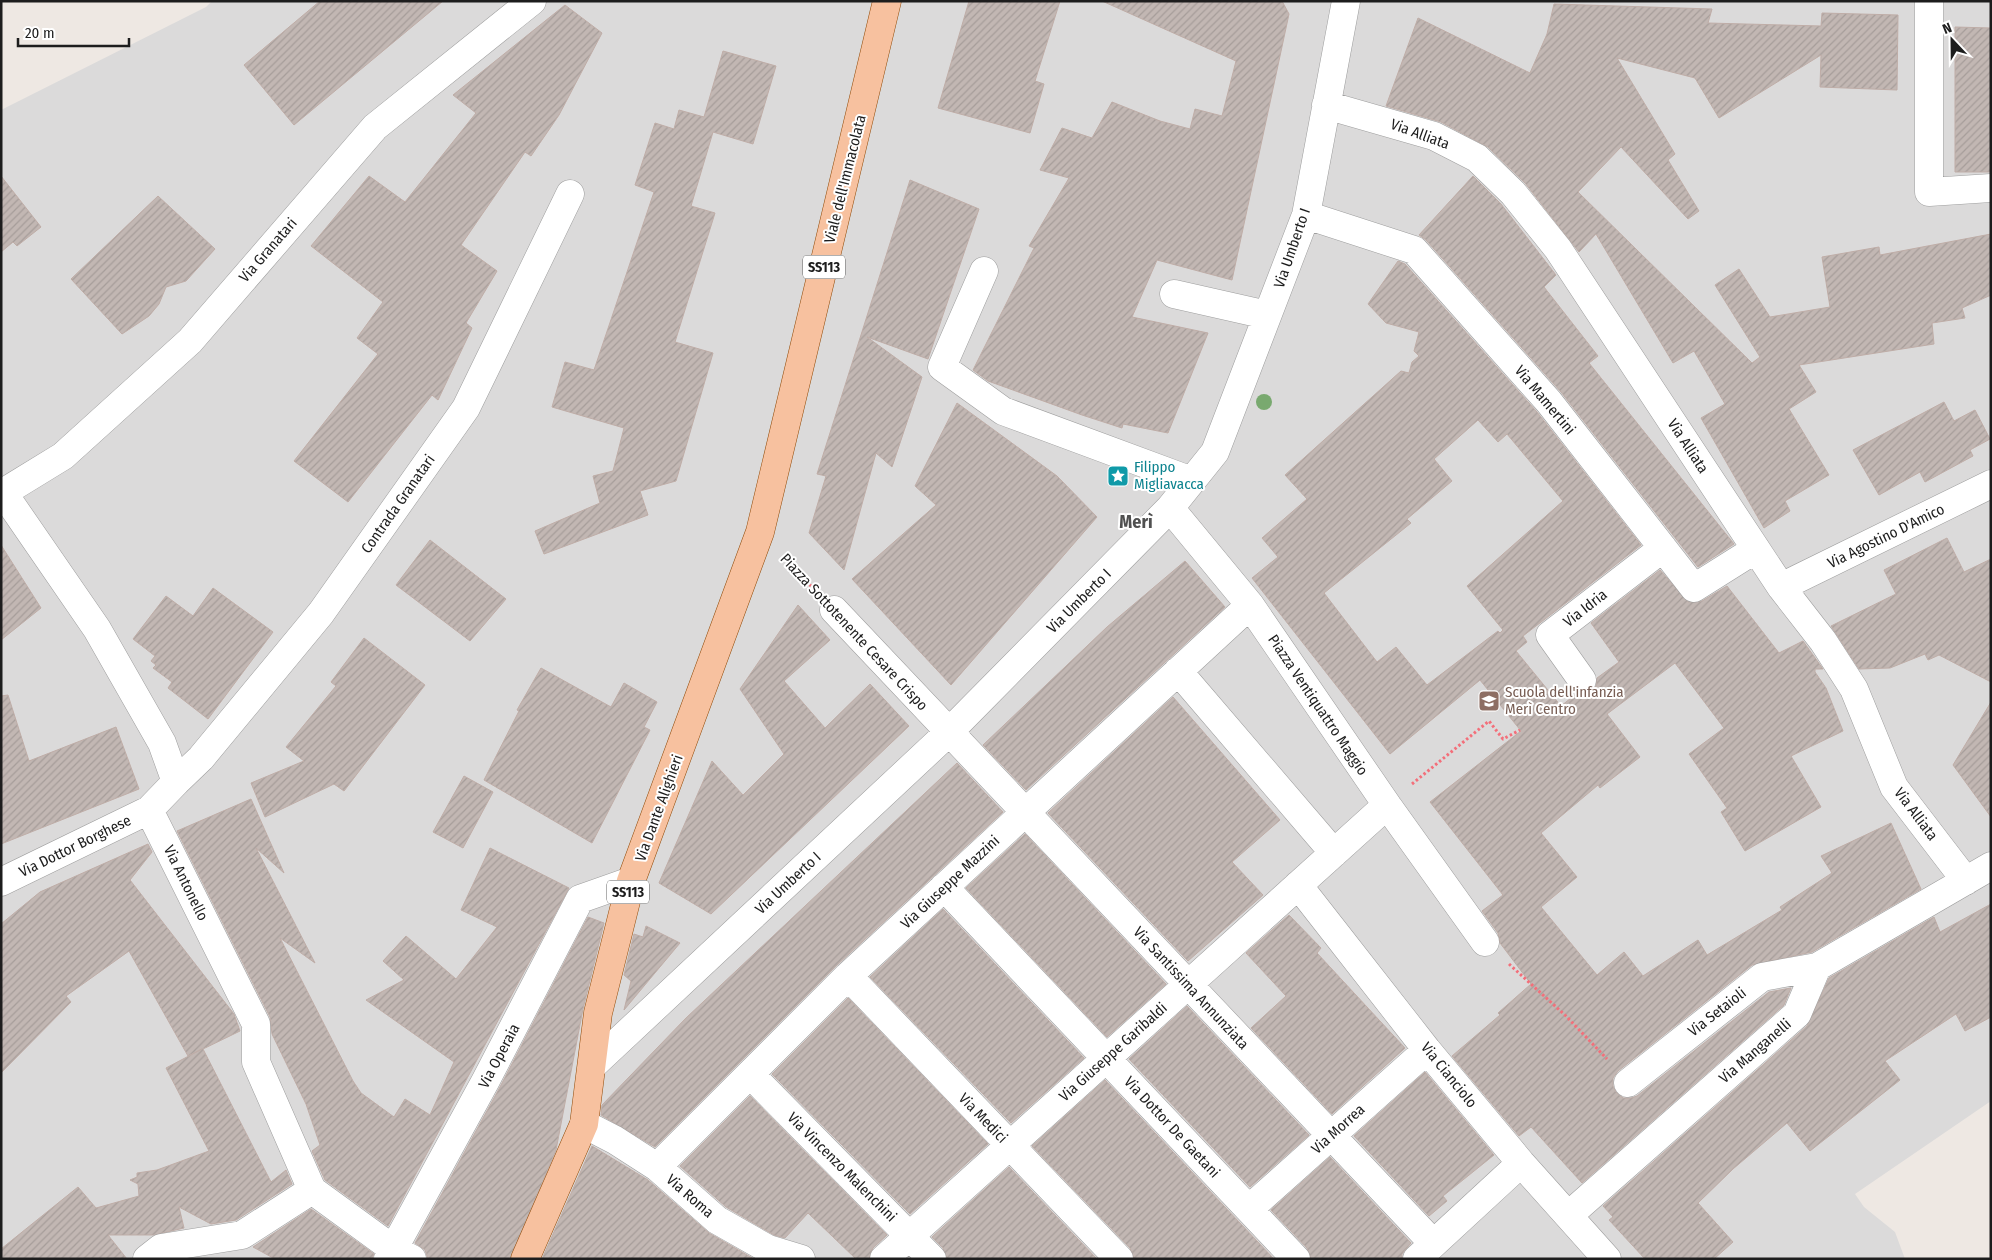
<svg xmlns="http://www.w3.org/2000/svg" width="1992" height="1260" viewBox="0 0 1992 1260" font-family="'Fira Sans Condensed',sans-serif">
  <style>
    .residential { fill: #dbdada }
    .building { fill: url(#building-hatch); stroke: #bfada7; fill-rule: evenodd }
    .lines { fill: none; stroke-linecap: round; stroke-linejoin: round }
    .minor-casing { stroke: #9e9e9e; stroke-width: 29 }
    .major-casing { stroke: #8f4907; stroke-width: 29 }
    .path { stroke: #f36f7a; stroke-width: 3; stroke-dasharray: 2.5 2.5; stroke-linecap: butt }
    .minor { stroke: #fff; stroke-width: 28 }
    .major { stroke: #f7c19f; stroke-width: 28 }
    .tree { fill: #79a96f }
    .labels { text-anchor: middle; stroke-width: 4; stroke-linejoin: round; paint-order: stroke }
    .shield { fill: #fff; stroke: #616161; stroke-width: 1 }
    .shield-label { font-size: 14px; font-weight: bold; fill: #1d1d1d }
    .street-label { font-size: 15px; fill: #1d1d1d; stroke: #fff }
    .culture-label { font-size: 15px; fill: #0d838f; stroke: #fff; text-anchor: start }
    .education-label { font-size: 15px; fill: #785e54; stroke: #fff; text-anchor: start }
    .quarter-label { font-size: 18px; font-weight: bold; fill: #505050; stroke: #fff }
  </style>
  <defs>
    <pattern id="building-hatch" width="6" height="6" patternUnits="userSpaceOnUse" patternTransform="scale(1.25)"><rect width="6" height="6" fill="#c2b7b3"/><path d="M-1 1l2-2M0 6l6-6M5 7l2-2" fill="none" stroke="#a69d9a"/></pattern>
  </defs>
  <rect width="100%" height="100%" fill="#eee8e3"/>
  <path class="residential" d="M212 1H1991V1101L1855 1194 1864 1207 1895 1232 1905 1259H1V110L206 7Z"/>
  <path class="building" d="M320 1H443L294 125 244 65Z
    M969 1H1060L1035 81 1044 84 1030 133 938 108Z
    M1102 1H1282L1289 14 1232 280 1157 260 1132 317 1208 333 1168 433 1123 424 1122 428 1082 415 988 381 973 370 1034 248 1029 246 1069 178 1040 170 1062 128 1092 138 1112 102 1160 121 1190 129 1195 109 1222 116 1236 61Z
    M1554 4 1712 9 1708 23 1821 26 1822 13 1898 15 1897 90 1820 87 1821 55 1719 118 1695 78 1617 58 1675 154 1668 160 1699 211 1688 219 1621 147 1578 192 1752 363 1760 357 1715 285 1739 269 1770 317 1830 307 1822 257 1879 247 1880 255 1991 234V295L1962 308 1965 318 1932 323 1934 344 1799 365 1816 392 1789 409 1829 475 1785 501 1790 511 1764 528 1701 418 1725 404 1694 351 1673 363 1596 234 1579 252 1525 183 1488 147 1441 122 1386 106 1418 18 1530 73 1547 34Z
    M565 5 602 33 559 115 531 156 525 152 461 245 497 271 466 323 472 328 438 400 432 395 348 502 294 461 378 354 357 338 383 302 311 246 369 176 405 202 476 113 453 95Z
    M1955 27 1991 28V172H1955Z
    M723 51 776 66 753 144 713 132 691 206 715 213 675 342 713 353 676 481 640 491 648 515 544 554 535 531 600 503 593 476 613 471 624 428 552 407 565 362 594 370 654 192 635 185 655 123 674 129 679 110 704 117Z
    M1 176 41 227 17 246 13 242 1 252Z
    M1473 176 1501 204 1556 275 1544 287 1598 356 1589 363 1734 544 1698 567 1561 392 1426 240 1419 235Z
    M910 180 979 209 928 359 867 337 922 377 892 467 876 453 844 570 809 533 826 476 817 474Z
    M158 196 215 249 186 281 166 287 159 304 149 316 122 334 71 279Z
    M1398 261 1405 264 1537 412 1641 545 1523 636 1527 642 1516 651 1561 706 1576 694 1584 695 1591 692 1596 686 1597 678 1619 662 1591 623 1660 570 1688 602 1702 601 1727 586 1779 653 1803 641 1823 669H1815V672L1826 688 1843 731 1791 756 1821 807 1745 851 1721 812 1727 808 1689 754 1724 728 1675 663 1607 714 1640 757 1600 788 1598 785 1541 833 1577 877 1541 907 1597 975 1624 952 1643 976 1698 940 1707 955 1782 910 1780 907 1832 873 1821 856 1891 823 1921 889 1812 952 1752 965 1618 1071 1613 1078V1086L1616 1092 1623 1098H1631L1637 1096 1769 992 1791 988 1784 1005 1582 1183 1531 1127 1519 1136 1452 1056 1500 1015 1498 1013 1531 984 1500 943 1498 933 1482 911 1503 895 1430 802 1521 731 1480 680 1390 754 1252 578 1278 557 1262 538 1307 499 1285 475 1401 371 1409 373 1412 362 1419 356 1414 351 1419 332 1386 323 1368 304ZM1478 420 1498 442 1507 434 1563 501 1467 586 1503 630 1500 633 1498 631 1427 685 1396 647 1377 662 1324 593 1411 523 1407 519 1452 481 1434 459Z
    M1944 402 1954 421 1975 410 1990 439 1970 450 1973 456 1925 482 1920 472 1879 495 1853 450Z
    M957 403 1057 476 1097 517 951 685 852 579 936 505 915 486Z
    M1947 538 1964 572 1991 559V682L1939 655 1928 660 1925 654 1890 668 1859 669 1831 626 1896 594 1884 570Z
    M430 540 506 599 470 641 396 585Z
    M1 545 41 608 1 640Z
    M1185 561 1225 607 1026 790 983 745 1107 627Z
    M213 588 273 632 208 719 168 688 172 682 153 668 156 665 151 661 155 656 133 639 166 596 193 616Z
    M798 605 830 640 784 681 825 728 870 684 909 726 711 914 659 883 712 761 743 795 784 754 740 689Z
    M364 638 425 685 344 791 334 784 265 817 251 783 304 761 286 747 336 686 331 682Z
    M541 668 611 707 624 683 657 702 644 727 650 730 592 843 484 780 519 711 517 710Z
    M8 695 29 761 116 727 139 789 1 844V696Z
    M1173 697 1280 820 1232 862 1263 895 1188 961 1048 813Z
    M1991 702V817L1953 765Z
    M957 763 1003 812 837 965 655 1147 601 1115 602 1105 686 1018Z
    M464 776 493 792 463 848 433 832Z
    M251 799 284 873 256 848 315 963 280 938 353 1081 361 1093 394 1117 405 1099 430 1115 454 1062 366 1000 404 980 383 961 406 936 456 979 497 927 461 910 490 848 569 888 388 1226 325 1180 312 1151 320 1145 306 1104 272 1034 270 1017 177 831Z
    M1025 834 1166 984 1107 1037 966 888Z
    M148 844 152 852 130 880 234 1014 240 1031 203 1049 271 1182 286 1170 292 1184 236 1220 211 1224 179 1207 184 1228 154 1235H108L127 1259H1V1249L78 1187 96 1208 139 1196 138 1184 130 1180 137 1177V1173L157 1170 209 1151 166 1068 202 1049 188 1056 129 951 66 996 71 1002 1 1073V924L40 892Z
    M1991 904V1017L1965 1031 1956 1014 1885 1061 1900 1080 1810 1151 1787 1123 1733 1169 1698 1203 1733 1242 1714 1259H1645L1609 1220 1613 1217 1603 1206 1807 1026 1829 978 1934 917 1940 932Z
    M943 909 1084 1058 1011 1123 870 977Z
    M1289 915 1321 948 1317 953 1405 1048 1332 1114 1251 1028 1286 996 1246 953Z
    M588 917 604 923 583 1009 556 1150 510 1259H428L425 1250 415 1243 500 1087Z
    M646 926 680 943 624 1010 631 981 624 975 634 934 643 937Z
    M848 998 988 1144 910 1214 772 1074Z
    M1187 1006 1309 1135 1250 1187 1129 1059Z
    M1425 1072 1494 1155 1443 1196 1447 1201 1429 1216 1354 1136Z
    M1105 1080 1274 1259H1134L1130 1248 1032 1146Z
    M750 1096 887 1235 873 1248 869 1259H856L808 1213 785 1238 774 1235 726 1207 680 1166Z
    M592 1146 648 1180 709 1233 754 1259H542Z
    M1330 1157 1411 1243 1402 1254V1259H1311L1307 1248 1271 1210Z
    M1009 1167 1097 1259H947L943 1248 932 1237Z
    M311 1209 374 1254 372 1259H275L253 1247Z"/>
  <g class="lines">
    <g class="minor-casing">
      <path id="minor" d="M1929 1V192L1991 188
        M1326 105 1434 136 1477 158 1513 193 1558 249 1781 587 1823 641 1854 689 1894 787 1966 881
        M1306 215 1414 250 1549 402 1694 588 1756 549
        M984 271 942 367 1003 411 1192 481
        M1174 294 1267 315
        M1 494 63 456 190 341 375 127 532 1
        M4 494 97 629 162 743 176 782 149 810 256 1024V1062L312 1190 393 1249 412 1259
        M1170 508 1250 605 1387 805 1485 942
        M1781 587 1991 484
        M834 610 1433 1243
        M1178 671 1334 853
        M1582 680 1550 635 1663 548
        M176 782 201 758 321 613 466 408 570 194
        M1 882 149 810
        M1298 885 1427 1050 1521 1163 1607 1259
        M944 887 1296 1259
        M848 976 1119 1259
        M592 1066 949 732 1170 508 1215 452 1306 215 1346 1
        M751 1075 932 1259
        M1628 1083 1762 977 1817 967
        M584 1124 615 1140 657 1167 717 1220 768 1249 801 1259
        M657 1167 848 976 1250 605
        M1249 1209 1427 1050
        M1569 1215 1797 1014 1817 967 1991 866
        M147 1259 161 1248 242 1235 312 1190
        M388 1259 486 1080 580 899 631 881
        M884 1259 1387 805
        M1417 1259 1521 1163"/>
    </g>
    <g class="major-casing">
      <path id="major" d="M525 1259 584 1124 598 1013 631 881 760 532 887 1"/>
    </g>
    <path class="path" d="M786 559 811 586
      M1412 784 1489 721 1503 739 1520 730
      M1509 964 1566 1016 1607 1059"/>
    <use href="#minor" class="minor"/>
    <use href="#major" class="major"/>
  </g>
  <circle class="tree" cx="1264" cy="402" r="8"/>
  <defs>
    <g id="sight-square" transform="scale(1.125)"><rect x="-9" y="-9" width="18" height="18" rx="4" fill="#0f9aa8" stroke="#fff"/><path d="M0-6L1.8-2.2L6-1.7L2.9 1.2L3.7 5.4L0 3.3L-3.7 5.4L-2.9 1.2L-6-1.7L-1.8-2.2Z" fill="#fff"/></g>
    <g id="school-square" transform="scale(1.125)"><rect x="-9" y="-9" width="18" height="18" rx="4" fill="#8d6e63" stroke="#fff"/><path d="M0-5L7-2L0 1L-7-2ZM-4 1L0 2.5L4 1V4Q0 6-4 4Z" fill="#fff"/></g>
  </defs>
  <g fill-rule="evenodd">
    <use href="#sight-square" x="1118" y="476"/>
    <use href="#school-square" x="1489" y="701"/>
  </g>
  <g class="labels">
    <g class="shield">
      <rect x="803" y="255.5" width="42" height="23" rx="4"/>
      <rect x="607" y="880.5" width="42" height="23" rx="4"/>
    </g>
    <g class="shield-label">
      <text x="824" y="272">SS113</text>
      <text x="628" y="897">SS113</text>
    </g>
    <g class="street-label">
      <text transform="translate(1420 134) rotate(20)" y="5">Via Alliata</text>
      <text transform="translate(845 179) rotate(-76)" y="5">Viale dell'Immacolata</text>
      <text transform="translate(1292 248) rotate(-71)" y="5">Via Umberto I</text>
      <text transform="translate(268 250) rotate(-49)" y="5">Via Granatari</text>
      <text transform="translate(1545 400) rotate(50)" y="5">Via Mamertini</text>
      <text transform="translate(1688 446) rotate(57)" y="5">Via Alliata</text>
      <text transform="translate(398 504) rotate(-55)" y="5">Contrada Granatari</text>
      <text transform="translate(1886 536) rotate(-26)" y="5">Via Agostino D'Amico</text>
      <text transform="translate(1079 601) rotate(-45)" y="5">Via Umberto I</text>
      <text transform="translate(1585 608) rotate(-38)" y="5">Via Idria</text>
      <text transform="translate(854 632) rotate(47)" y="5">Piazza Sottotenente Cesare Crispo</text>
      <text transform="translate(1318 705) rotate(56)" y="5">Piazza Ventiquattro Maggio</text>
      <text transform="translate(659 808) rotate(-70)" y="5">Via Dante Alighieri</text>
      <text transform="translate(1916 814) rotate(53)" y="5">Via Alliata</text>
      <text transform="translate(75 846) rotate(-26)" y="5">Via Dottor Borghese</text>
      <text transform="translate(950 882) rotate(-43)" y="5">Via Giuseppe Mazzini</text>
      <text transform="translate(186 883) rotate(64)" y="5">Via Antonello</text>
      <text transform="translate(788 883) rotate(-43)" y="5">Via Umberto I</text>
      <text transform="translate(1191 988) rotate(47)" y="5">Via Santissima Annunziata</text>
      <text transform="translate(1717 1012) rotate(-38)" y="5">Via Setaioli</text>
      <text transform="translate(1755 1051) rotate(-41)" y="5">Via Manganelli</text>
      <text transform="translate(1113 1052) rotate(-42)" y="5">Via Giuseppe Garibaldi</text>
      <text transform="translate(499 1056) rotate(-62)" y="5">Via Operaia</text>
      <text transform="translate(1449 1075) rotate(51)" y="5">Via Cianciolo</text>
      <text transform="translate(983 1118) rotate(46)" y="5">Via Medici</text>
      <text transform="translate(1172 1127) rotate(47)" y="5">Via Dottor De Gaetani</text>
      <text transform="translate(1338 1129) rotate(-42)" y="5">Via Morrea</text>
      <text transform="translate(842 1167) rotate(45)" y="5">Via Vincenzo Malenchini</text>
      <text transform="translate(690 1196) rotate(41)" y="5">Via Roma</text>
    </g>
    <g class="culture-label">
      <text x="1134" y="472">Filippo<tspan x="1134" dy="17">Migliavacca</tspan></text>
    </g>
    <g class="education-label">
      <text x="1505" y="697">Scuola dell'infanzia<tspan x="1505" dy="17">Merì Centro</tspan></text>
    </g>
    <g class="quarter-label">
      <text x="1136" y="528">Merì</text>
    </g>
  </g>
  <rect width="1992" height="1260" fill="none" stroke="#1d1d1d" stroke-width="5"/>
  <g transform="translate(1952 40) rotate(338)" stroke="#ffffff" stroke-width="4" paint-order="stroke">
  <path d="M0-4L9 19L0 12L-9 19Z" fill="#1d1d1d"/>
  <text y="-8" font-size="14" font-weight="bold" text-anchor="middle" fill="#1d1d1d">N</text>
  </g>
  <path d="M18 38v8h111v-8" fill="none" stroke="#1d1d1d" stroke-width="2.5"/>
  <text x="25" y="38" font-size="15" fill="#1d1d1d" stroke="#ffffff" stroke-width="4" paint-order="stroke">20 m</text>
</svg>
